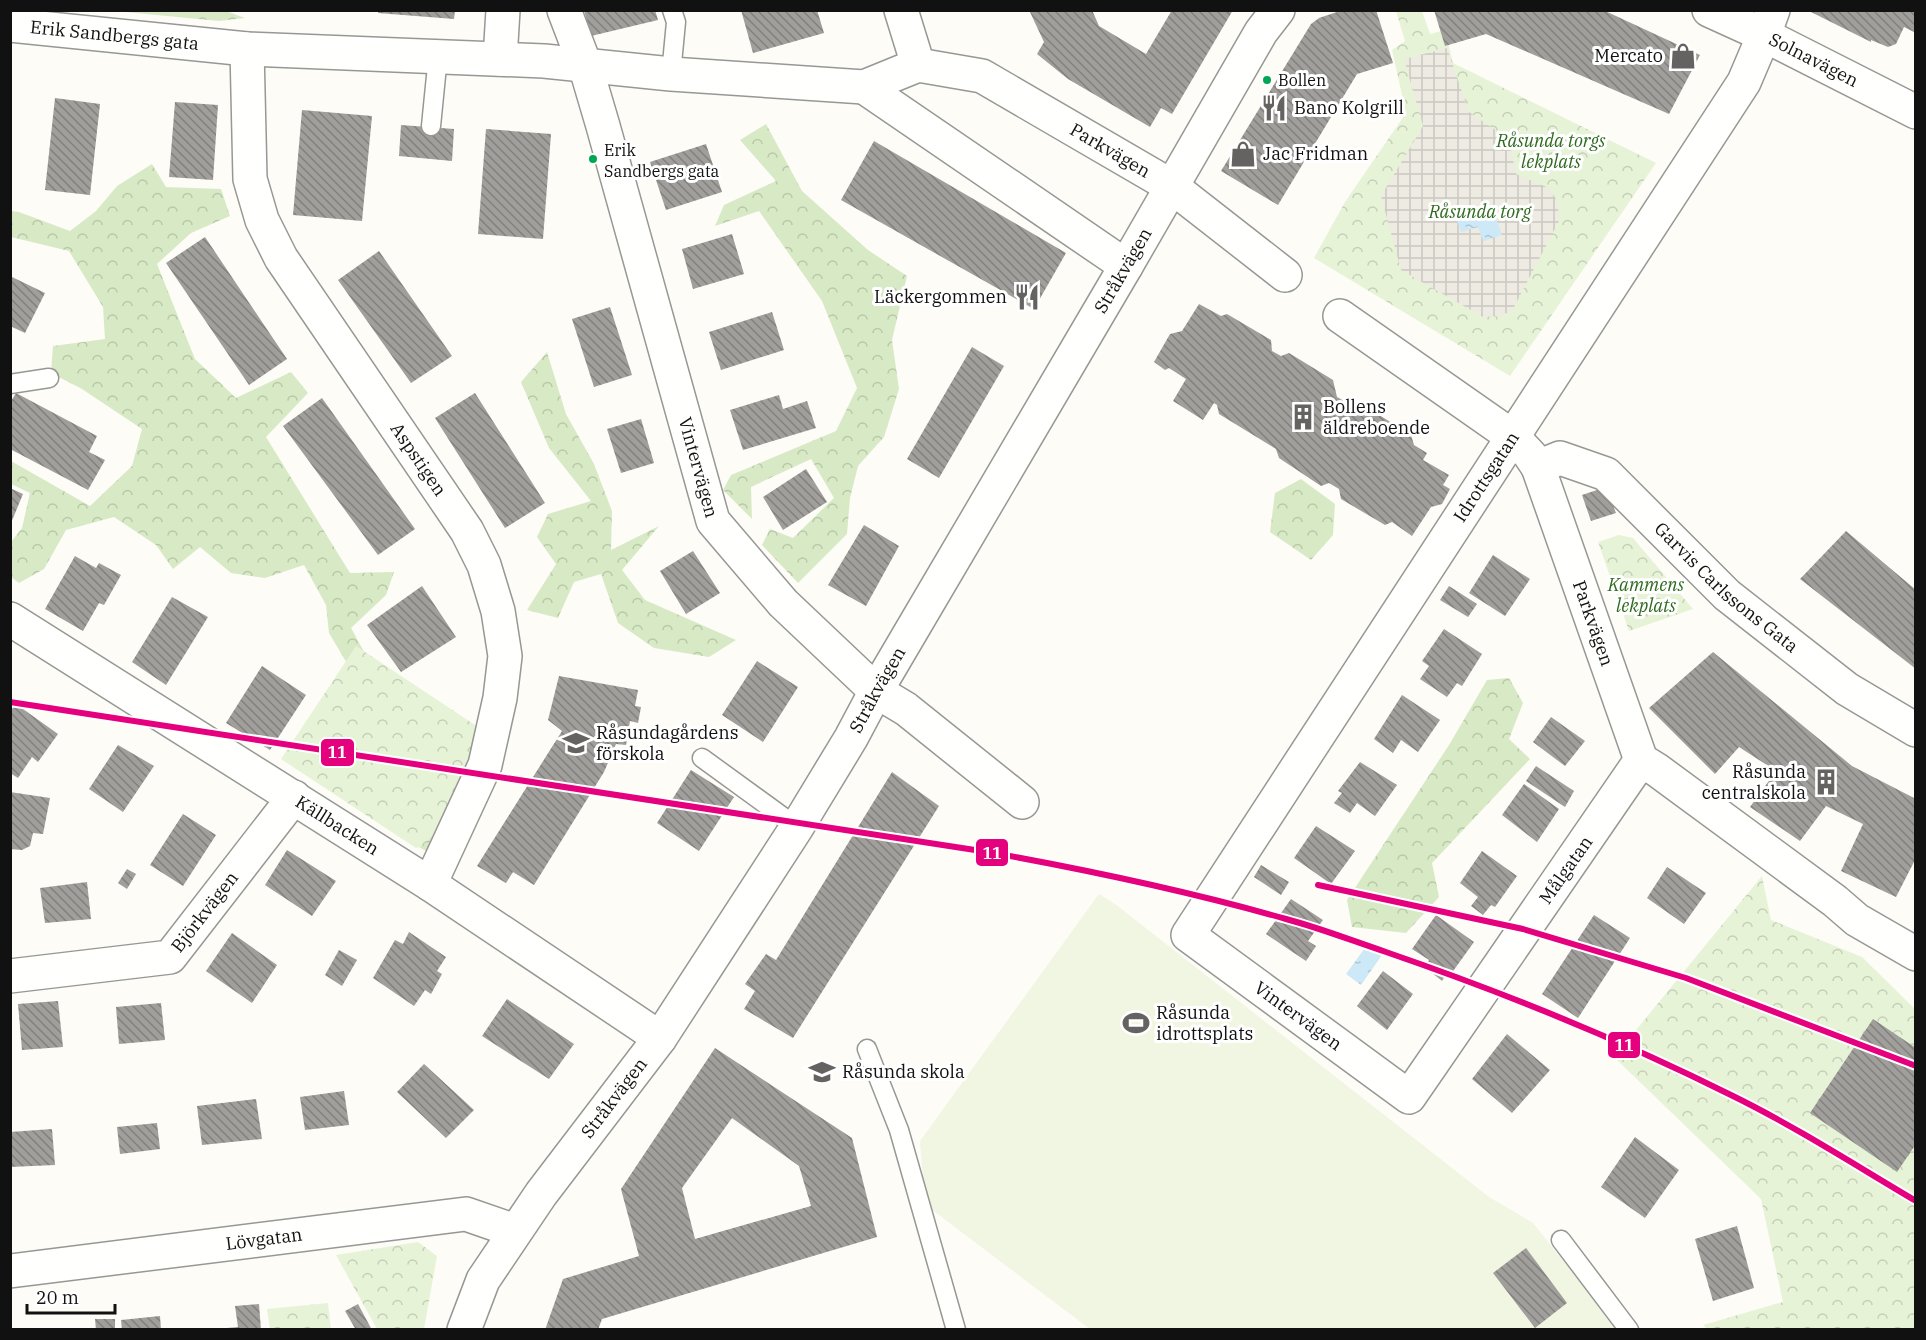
<svg xmlns="http://www.w3.org/2000/svg" width="1926" height="1340" viewBox="0 0 1926 1340" font-family="'IBM Plex Serif',serif">
  <style>
    .forest { fill: url(#forest-crowns) }
    .park { fill: url(#park-crowns) }
    .pitch { fill: #f0f6e1 }
    .plaza { fill: url(#plaza-grid) }
    .water { fill: url(#water-ripples) }
    .building { fill: url(#building-back-hatch); fill-rule: evenodd }
    .lines { fill: none; stroke-linecap: round; stroke-linejoin: round }
    .service-casing { stroke: #979795; stroke-width: 21 }
    .minor-casing { stroke: #979795; stroke-width: 36 }
    .tertiary-casing { stroke: #979795; stroke-width: 36 }
    .service { stroke: #fffffe; stroke-width: 18 }
    .minor { stroke: #fffffe; stroke-width: 33 }
    .tertiary { stroke: #fffffe; stroke-width: 33 }
    .metro-1-casing { stroke: #fff; stroke-width: 10 }
    .metro-1 { stroke: #e5007d; stroke-width: 6 }
    .bus-dot { fill: #00a651; stroke: #fff; stroke-width: 2 }
    .labels { text-anchor: middle; stroke-width: 6; stroke-linejoin: round; paint-order: stroke }
    .bus-label { font-size: 16px; fill: #111; stroke: #fff; text-anchor: start }
    .street-label { font-size: 18px; fill: #111; stroke: #fff }
    .poi-label { font-size: 18px; fill: #111; stroke: #fff; text-anchor: start }
    .park-label { font-size: 18px; font-style: italic; fill: #2f6b1f; stroke: #fff }
    .line-badge { stroke: #fff; stroke-width: 2 }
    .badge-label { font-size: 16px; text-anchor: middle; font-weight: bold; fill: #fff }
  </style>
  <defs>
    <pattern id="forest-crowns" width="20" height="18" patternUnits="userSpaceOnUse" patternTransform="scale(1.5)"><rect width="20" height="18" fill="#d8eac5"/><path d="M2 6a3 3 0 1 1 6 0M12 15a3 3 0 1 1 6 0" fill="none" stroke="#b8c8a8"/></pattern>
    <pattern id="park-crowns" width="20" height="18" patternUnits="userSpaceOnUse" patternTransform="scale(1.5)"><rect width="20" height="18" fill="#e7f3d7"/><path d="M2 6a3 3 0 1 1 6 0M12 15a3 3 0 1 1 6 0" fill="none" stroke="#c5cfb8"/></pattern>
    <pattern id="plaza-grid" width="8" height="8" patternUnits="userSpaceOnUse" patternTransform="scale(1.5)"><rect width="8" height="8" fill="#edebe2"/><path d="M0 4h8M4 0v8" fill="none" stroke="#cac8c1"/></pattern>
    <pattern id="water-ripples" width="26" height="14" patternUnits="userSpaceOnUse" patternTransform="scale(1.5)"><rect width="26" height="14" fill="#cde8f7"/><path d="M2 4q2-2 4 0t4 0M15 11q2-2 4 0t4 0" fill="none" stroke="#afc6d3"/></pattern>
    <pattern id="building-back-hatch" width="6" height="6" patternUnits="userSpaceOnUse" patternTransform="scale(1.5)"><rect width="6" height="6" fill="#a19f9c"/><path d="M-1 5l2 2M0 0l6 6M5-1l2 2" fill="none" stroke="#82807e"/></pattern>
  </defs>
  <rect width="100%" height="100%" fill="#fdfcf7"/>
  <path class="forest" d="M115 11H226L245 18 219 21Z
    M766 124 802 191 868 250 907 276 892 340 899 389 884 437 858 466 850 498 847 534 798 583 762 545 770 529 793 538 834 498 811 459 751 487 752 519 723 490 731 475 836 431 857 388 822 301 759 211 715 226 724 205 776 181 740 140Z
    M152 164 166 187 221 189 230 216 191 233 157 264 195 359 236 398 291 372 308 393 266 437 350 573 394 572 386 595 351 628 383 686 450 785 432 854 398 836 348 665 329 633 326 605 304 565 265 578 231 573 200 547 173 569 156 545 114 517 66 530 44 569 19 583 11 577V542L22 528 30 493 11 484V461L90 506 132 466 142 429 82 389 51 373 53 346 105 339 103 307 69 251 11 237V211L19 212 70 231 96 211 117 186Z
    M547 352 566 414 594 464 612 511 611 550 659 526 622 570 645 600 736 640 709 657 654 648 618 623 601 574 574 582 558 618 527 610 556 564 537 537 548 514 591 501 549 448 521 382Z
    M1301 479 1335 504 1333 535 1311 560 1270 532 1275 493Z
    M1509 678 1523 703 1509 739 1530 759 1432 863 1439 897 1406 933 1352 927 1347 900 1449 745 1487 680Z"/>
  <path class="park" d="M1396 11H1422L1430 34 1445 30 1453 63 1656 163 1510 376 1314 258 1345 202 1406 113 1392 50 1405 41Z
    M1619 535 1633 538 1693 609 1629 631 1598 542Z
    M356 646 475 725V751L435 833 422 846 416 848 281 759Z
    M1762 876 1771 920 1862 957 1915 1009V1329H1707L1703 1325 1783 1302 1761 1199 1614 1057Z
    M418 1242 437 1256 424 1329H377L336 1255Z
    M328 1303 331 1329H270L267 1309Z"/>
  <path class="pitch" d="M1099 894 1115 904 1489 1197 1533 1223 1617 1329H1090L931 1209 925 1202 920 1141Z"/>
  <path class="plaza" d="M1447 48 1469 112 1509 139 1516 174 1549 188 1556 199 1560 219 1512 311 1499 316 1483 317 1401 270 1381 196 1423 126 1404 59Z"/>
  <path class="water" d="M1472 206 1476 218 1494 212 1502 235 1483 241 1478 227 1461 232 1454 212Z
    M1367 945 1382 955 1361 985 1346 974Z"/>
  <path class="building" d="M378 10H455L454 19 378 13Z
    M584 10H655L658 20 591 36Z
    M741 10H817L824 33 753 53Z
    M1029 10H1092L1099 26 1146 54 1172 10H1233L1172 114 1161 108 1150 127 1068 79 1037 54 1044 42Z
    M1343 10H1376L1393 63 1357 74 1278 205 1221 171 1311 24 1319 18Z
    M1434 10H1603L1700 55 1669 114 1486 34 1445 46Z
    M1807 10H1916V33L1904 27 1896 44 1888 47 1871 40V42Z
    M55 98 100 104 90 195 45 190Z
    M175 102 218 105 213 180 169 177Z
    M302 110 372 116 362 221 293 215Z
    M401 125 454 129 452 161 399 156Z
    M486 129 551 134 543 239 478 234Z
    M874 141 1066 253 1034 309 841 200Z
    M706 144 722 192 666 210 650 162Z
    M732 234 744 274 693 289 682 249Z
    M205 237 287 359 249 385 166 263Z
    M379 251 452 356 411 383 338 280Z
    M10 276 45 293 25 333 10 326Z
    M1199 304 1221 316 1227 314 1271 340 1272 351 1281 356 1289 353 1333 380 1337 397 1360 410 1368 408 1411 435 1414 445 1427 453 1423 460 1449 475 1443 485 1450 489 1442 504 1431 507 1412 536 1392 522 1385 525 1341 499 1339 489 1329 483 1321 486 1279 458 1276 449 1219 414 1217 405 1214 403 1203 420 1173 401 1186 379 1169 368 1165 370 1154 362 1170 334 1182 331Z
    M610 307 632 375 594 387 572 319Z
    M772 312 784 350 721 370 709 332Z
    M972 347 1004 366 939 478 907 459Z
    M16 393 97 436 89 452 105 460 88 490 10 449V403Z
    M475 393 545 503 505 528 435 418Z
    M779 395 783 409 807 401 816 428 743 450 730 410Z
    M322 398 415 529 378 555 283 426Z
    M641 419 654 463 621 473 607 429Z
    M806 469 827 502 783 530 763 497Z
    M1606 487 1616 513 1591 521 1582 495Z
    M10 488 23 494 11 523H10Z
    M864 525 899 546 866 606 828 585Z
    M1846 531 1916 590V669L1800 579Z
    M693 551 720 593 686 614 660 571Z
    M1493 555 1530 579 1505 616 1469 593Z
    M75 556 96 568 99 563 121 575 104 605 99 603 83 631 45 609Z
    M422 586 456 637 401 672 367 625Z
    M1449 586 1477 604 1468 617 1440 600Z
    M172 597 208 617 166 685 132 662Z
    M1444 629 1482 654 1462 686 1457 683 1447 697 1420 679 1429 666 1422 661Z
    M1713 652 1852 766 1916 799V858L1896 897 1841 871 1863 824 1826 806 1800 841 1750 807 1776 771 1739 747 1715 774 1649 708Z
    M757 661 798 687 763 742 722 715Z
    M262 666 306 695 270 750 226 723Z
    M559 676 638 690 635 706 641 707 638 723 630 721 626 745 616 744 604 772 534 885 513 872 506 883 477 866 562 731 548 720Z
    M1402 695 1440 720 1418 752 1401 740 1393 753 1374 739Z
    M16 704 58 734 38 762 32 757 18 778 10 773V711Z
    M1551 717 1585 741 1565 766 1533 742Z
    M118 745 154 766 123 812 89 789Z
    M1360 762 1397 785 1375 816 1357 803 1350 813 1334 803 1342 793 1338 791Z
    M1536 766 1574 791 1565 807 1526 781Z
    M691 770 734 797 699 851 657 823Z
    M892 772 939 806 793 1038 744 1009 755 991 745 984 766 954 776 960Z
    M1524 784 1559 809 1537 842 1502 815Z
    M10 792 50 798 43 834 33 833 30 846 22 850 10 849Z
    M183 814 216 835 183 886 150 865Z
    M1316 826 1355 851 1331 884 1294 858Z
    M287 850 336 881 312 916 265 885Z
    M1482 851 1517 876 1495 907 1491 905 1483 915 1471 906 1478 897 1460 883Z
    M1261 865 1289 882 1281 895 1254 877Z
    M1667 867 1706 893 1684 924 1647 898Z
    M127 869 136 874 127 889 118 883Z
    M87 882 91 919 45 923 40 888Z
    M1291 899 1323 920 1308 941 1316 946 1306 961 1266 934Z
    M1436 915 1474 942 1451 974 1448 971 1442 981 1425 967 1429 960 1412 949Z
    M1594 915 1630 938 1578 1018 1542 994Z
    M409 932 446 957 437 971 442 974 431 994 425 990 414 1006 373 978 395 940 403 944Z
    M232 933 277 965 252 1003 206 971Z
    M339 950 357 960 342 986 325 975Z
    M1383 971 1413 994 1387 1030 1357 1006Z
    M507 999 574 1044 549 1079 482 1036Z
    M58 1001 63 1047 22 1050 18 1004Z
    M161 1003 165 1040 119 1044 116 1007Z
    M1873 1019 1916 1048V1144L1897 1172 1810 1113Z
    M1507 1034 1550 1070 1512 1113 1472 1079Z
    M715 1048 852 1138 877 1237 602 1319 598 1330H545L563 1279 639 1256 621 1189ZM732 1118 799 1166 811 1206 695 1239 682 1188Z
    M424 1064 474 1110 446 1138 397 1092Z
    M344 1091 349 1125 305 1130 300 1097Z
    M256 1099 262 1139 202 1145 197 1106Z
    M157 1123 160 1149 120 1154 117 1127Z
    M52 1129 55 1165 10 1167V1132Z
    M1635 1137 1679 1170 1645 1218 1601 1187Z
    M1737 1226 1754 1288 1713 1301 1695 1239Z
    M1526 1248 1567 1303 1535 1328 1493 1273Z
    M259 1304 261 1330H227V1328L238 1327 235 1306Z
    M358 1304 372 1330H356L345 1311Z
    M160 1316 161 1330H122L121 1320Z
    M95 1319H115V1330H96Z"/>
  <g class="lines">
    <g class="service-casing">
      <path id="service" d="M671 74 676 22 672 10
        M431 126 438 56
        M10 384 49 378
        M702 758 797 827
        M867 1049 899 1130 956 1330
        M1561 1240 1629 1330"/>
    </g>
    <g class="minor-casing">
      <g id="minor">
        <path id="s1" d="M564 10 585 65 603 126 713 521 783 603 876 691 906 709 1022 802"/>
        <path d="M901 10 918 65"/>
        <path id="s2" d="M10 25 247 49 544 61 671 74 864 87 918 65 982 76 1171 186 1285 275"/>
        <path id="s3" d="M247 49 250 179 262 220 281 258 467 531 484 565 498 611 505 656 500 698 485 765 430 884"/>
        <path d="M500 59 503 10"/>
        <path d="M864 87 1126 266"/>
        <path id="s4" d="M1340 316 1513 437 1530 455 1538 467 1641 760 1657 770 1835 901 1857 920 1916 954"/>
        <path id="s5" d="M1538 467 1560 458 1606 474 1727 595 1847 689 1916 730"/>
        <path id="s6" d="M10 619 430 884 660 1038"/>
        <path id="s7" d="M1641 760 1409 1097 1188 935 1744 82 1764 35 1773 10"/>
        <path id="s8" d="M10 976 170 957 294 797"/>
        <path id="s9" d="M10 1271 466 1214 515 1231"/>
        <path id="s10" d="M464 1330 483 1280 541 1194 660 1038 797 827 851 738 876 691 1126 266 1261 32 1278 10"/>
      </g>
    </g>
    <g class="tertiary-casing">
      <g id="tertiary">
        <path id="s11" d="M1709 10 1764 35 1916 112"/>
      </g>
    </g>
    <use href="#service" class="service"/>
    <use href="#minor" class="minor"/>
    <use href="#tertiary" class="tertiary"/>
    <g class="metro-1-casing">
      <path id="metro-1" d="M10 702 988 852C1088 870 1188 891 1286 919 1320 928 1353 941 1386 952 1505 993 1621 1040 1733 1096 1796 1127 1855 1165 1916 1201
        M1318 885 1523 929 1686 978 1916 1066"/>
    </g>
    <use href="#metro-1" class="metro-1"/>
  </g>
  <defs>
    <g id="shop-bare" transform="scale(2.07)"><path d="M-5-2.5h2.3a2.7 3.5 0 0 1 5.4 0H5L5.5 6h-11ZM-1.5-2.5h3a1.5 2.3 0 0 0-3 0Z" fill="#646362" stroke="#fff" stroke-width="2.5" paint-order="stroke"/></g>
    <g id="restaurant-bare" transform="scale(2.07)"><path d="M-5-6h1v4h1v-4h1v4h1v-4h1v5L-1.5 .5V6h-2V.5L-5-1ZM5-6V6H3V1.5H1.5Q1.5-4 5-6Z" fill="#646362" stroke="#fff" stroke-width="2.5" paint-order="stroke"/></g>
    <g id="building-bare" transform="scale(2.07)"><path d="M-4-6H4V6H1V3H-1V6H-4ZM-2.5-4.3h1.7v1.8h-1.7ZM.8-4.3h1.7v1.8H.8ZM-2.5-1h1.7V.8h-1.7ZM.8-1h1.7V.8H.8Z" fill="#646362" stroke="#fff" stroke-width="2.5" paint-order="stroke"/></g>
    <g id="school-bare" transform="scale(2.07)"><path d="M0-5L7-2L0 1L-7-2ZM-4 1L0 2.5L4 1V4Q0 6-4 4Z" fill="#646362" stroke="#fff" stroke-width="2.5" paint-order="stroke"/></g>
    <g id="stadium-bare" transform="scale(2.07)"><path d="M0-5a6.5 5 0 1 0 0 10a6.5 5 0 1 0 0-10ZM-3.5-1.8h7v3.6h-7Z" fill="#646362" stroke="#fff" stroke-width="2.5" paint-order="stroke"/></g>
  </defs>
  <g fill-rule="evenodd">
    <use href="#shop-bare" x="1683" y="56"/>
    <use href="#restaurant-bare" x="1274" y="108"/>
    <use href="#shop-bare" x="1243" y="154"/>
    <use href="#restaurant-bare" x="1027" y="297"/>
    <use href="#building-bare" x="1303" y="417"/>
    <use href="#school-bare" x="576" y="743"/>
    <use href="#building-bare" x="1826" y="782"/>
    <use href="#stadium-bare" x="1136" y="1023"/>
    <use href="#school-bare" x="822" y="1072"/>
  </g>
  <g class="bus-dot">
    <circle cx="1267" cy="80" r="5"/>
    <circle cx="593" cy="159" r="5"/>
  </g>
  <g class="labels">
    <g class="bus-label">
      <text x="1278" y="86">Bollen</text>
      <text x="604" y="156">Erik<tspan x="604" dy="21">Sandbergs gata</tspan></text>
    </g>
    <g class="street-label">
      <text dy="6" stroke="none"><textPath href="#s2" startOffset="105">Erik Sandbergs gata</textPath></text>
      <text dy="6" stroke="none"><textPath href="#s11" startOffset="116">Solnavägen</textPath></text>
      <text dy="6" stroke="none"><textPath href="#s2" startOffset="1128">Parkvägen</textPath></text>
      <text dy="6" stroke="none"><textPath href="#s10" startOffset="1250">Stråkvägen</textPath></text>
      <text dy="6" stroke="none"><textPath href="#s3" startOffset="459">Aspstigen</textPath></text>
      <text dy="6" stroke="none"><textPath href="#s1" startOffset="477">Vintervägen</textPath></text>
      <text dy="6" stroke="none"><textPath href="#s7" startOffset="1230">Idrottsgatan</textPath></text>
      <text dy="6" stroke="none"><textPath href="#s5" startOffset="238">Garvis Carlssons Gata</textPath></text>
      <text dy="6" stroke="none"><textPath href="#s4" startOffset="416">Parkvägen</textPath></text>
      <text dy="6" stroke="none"><textPath href="#s10" startOffset="764">Stråkvägen</textPath></text>
      <text dy="6" stroke="none"><textPath href="#s6" startOffset="387">Källbacken</textPath></text>
      <text transform="translate(1566 870) rotate(-55)" y="6">Målgatan</text>
      <text dy="6" stroke="none"><textPath href="#s8" startOffset="218">Björkvägen</textPath></text>
      <text transform="translate(1298 1016) rotate(36)" y="6">Vintervägen</text>
      <text dy="6" stroke="none"><textPath href="#s10" startOffset="278">Stråkvägen</textPath></text>
      <text dy="6" stroke="none"><textPath href="#s9" startOffset="256">Lövgatan</textPath></text>
    </g>
    <g class="poi-label">
      <text x="1663" y="62" text-anchor="end">Mercato</text>
      <text x="1294" y="114">Bano Kolgrill</text>
      <text x="1263" y="160">Jac Fridman</text>
      <text x="1007" y="303" text-anchor="end">Läckergommen</text>
      <text x="1323" y="413">Bollens<tspan x="1323" dy="21">äldreboende</tspan></text>
      <text x="596" y="739">Råsundagårdens<tspan x="596" dy="21">förskola</tspan></text>
      <text x="1806" y="778" text-anchor="end">Råsunda<tspan x="1806" dy="21">centralskola</tspan></text>
      <text x="1156" y="1019">Råsunda<tspan x="1156" dy="21">idrottsplats</tspan></text>
      <text x="842" y="1078">Råsunda skola</text>
    </g>
    <g class="park-label">
      <text x="1551" y="147">Råsunda torgs<tspan x="1551" dy="21">lekplats</tspan></text>
      <text x="1480" y="218">Råsunda torg</text>
      <text x="1646" y="591">Kammens<tspan x="1646" dy="21">lekplats</tspan></text>
    </g>
  </g>
  <g class="line-badge">
    <rect x="320" y="738" width="35" height="29" rx="6" fill="#e5007d"/>
    <rect x="975" y="838" width="34" height="29" rx="6" fill="#e5007d"/>
    <rect x="1607" y="1031" width="34" height="28" rx="6" fill="#e5007d"/>
  </g>
  <g class="badge-label">
    <text x="337" y="758">11</text>
    <text x="992" y="859">11</text>
    <text x="1624" y="1051">11</text>
  </g>
  <rect width="1926" height="1340" fill="none" stroke="#111111" stroke-width="24"/>
  <path d="M27 1304v9h88v-9" fill="none" stroke="#111111" stroke-width="3"/>
  <text x="36" y="1304" font-size="18" fill="#111111" stroke="#ffffff" stroke-width="4.5" paint-order="stroke">20 m</text>
</svg>
